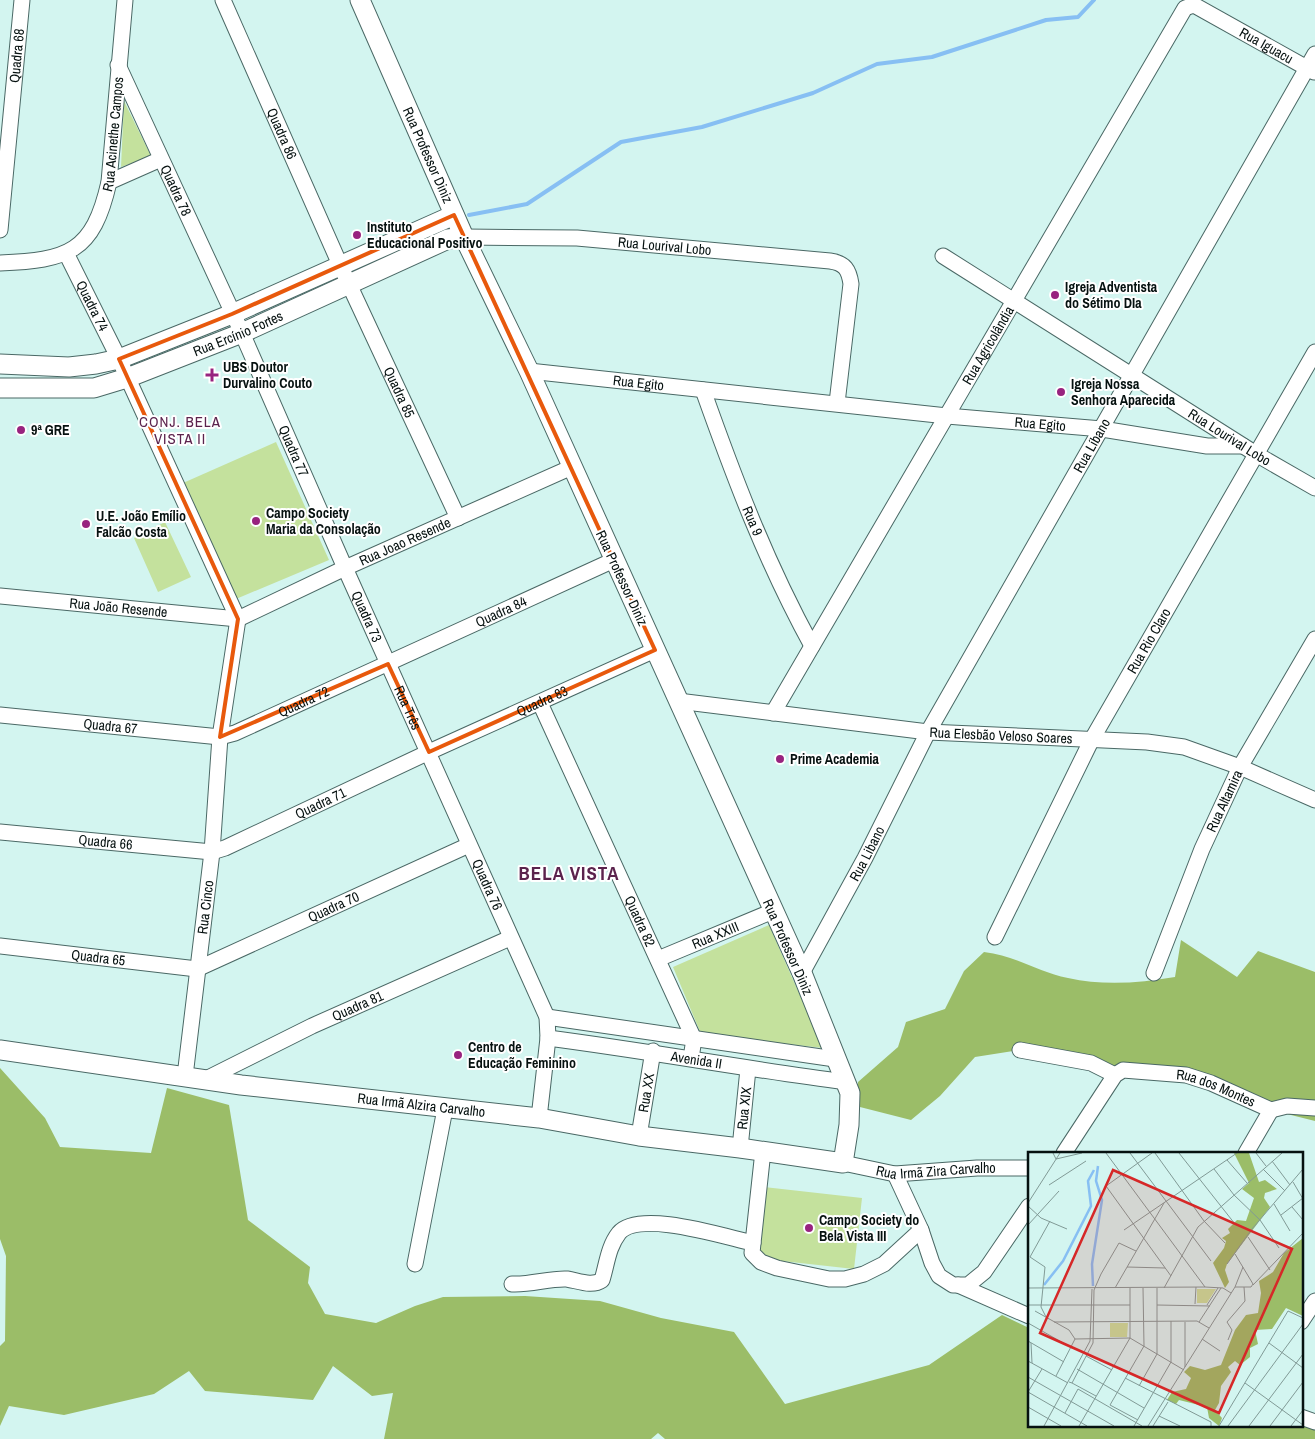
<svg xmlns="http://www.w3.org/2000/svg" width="1315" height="1439" viewBox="0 0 1315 1439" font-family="'Archivo Narrow',sans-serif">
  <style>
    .green { fill: #c4e19d }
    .forest { fill: #9bbd68 }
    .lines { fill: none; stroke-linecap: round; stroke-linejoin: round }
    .stream { stroke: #87bff3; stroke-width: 4 }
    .minor-casing { stroke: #4a6865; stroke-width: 17 }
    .tertiary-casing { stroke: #4a6865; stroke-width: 21 }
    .minor { stroke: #fff; stroke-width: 15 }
    .tertiary { stroke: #fff; stroke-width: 19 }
    .marked { fill: none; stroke: #e8590c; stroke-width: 4; stroke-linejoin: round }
    .poi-dot { fill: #98237f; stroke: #fff; stroke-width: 2 }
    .labels { text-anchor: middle; stroke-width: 4; stroke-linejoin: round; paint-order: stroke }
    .street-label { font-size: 14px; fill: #061110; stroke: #fff }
    .poi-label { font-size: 14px; font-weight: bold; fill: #061110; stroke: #fff; text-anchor: start }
    .neighbourhood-label { font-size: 15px; letter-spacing: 1px; fill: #5b234d; stroke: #fff }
    .district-label { font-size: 19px; font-weight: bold; letter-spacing: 1px; fill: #5b234d; stroke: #fff }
    .inset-river { fill: none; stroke: #87bff3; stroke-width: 2.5 }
    .inset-road { fill: none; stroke: #819a96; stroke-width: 1 }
    .view { fill: #d62828; fill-opacity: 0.15; stroke: #d62828; stroke-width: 2.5 }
    .inset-edge { fill: none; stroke: #061110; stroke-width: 2.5 }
  </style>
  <rect width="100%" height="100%" fill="#d3f5f0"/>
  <path class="green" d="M124 101 151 156 121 167Z
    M276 442 329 560 236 599 183 483Z
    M165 522 191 577 158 592 134 538Z
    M769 925 823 1048 701 1034 673 967Z
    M764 1187 862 1198 854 1269 756 1258Z"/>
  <path class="forest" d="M1181 940 1237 977 1258 951 1315 972V1121L1271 1110 1186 1075H1115L1020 1050 975 1057 940 1096 911 1120 856 1106 858 1082 898 1047 906 1022 945 1009 964 971 984 952C1017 956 1038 972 1068 978 1103 986 1140 983 1175 977Z
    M0 1068 45 1118 60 1147 151 1153 167 1088 229 1105 248 1220 310 1267 308 1283 325 1314 376 1323 415 1306 443 1297 525 1296 600 1301 661 1318 734 1332 785 1404 929 1365 1002 1315 1029 1328V1425H1301V1416L1315 1422V1439H665L658 1433 651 1439H384L393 1393 372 1396 333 1366 313 1400 205 1391 189 1371 154 1394 64 1415 9 1406 0 1426V1346L5 1341 6 1256 0 1239Z"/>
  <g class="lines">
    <path class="stream" d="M469 215 527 204 621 142 702 127 813 93 877 64 932 57 1046 20 1078 17 1094 0"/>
    <g class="minor-casing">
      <g id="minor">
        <path id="s1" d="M223 0 341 267 458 518"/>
        <path id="s2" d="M118 65 242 333 345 568 547 1017 548 1038 539 1118"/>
        <path d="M109 182 161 159"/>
        <path id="s3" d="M0 230 22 0"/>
        <path id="s4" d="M464 237 577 238 830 261C845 263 849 270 851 284L837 403"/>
        <path id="s5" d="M66 253 119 359 238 619"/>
        <path id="s6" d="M943 256 1256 454 1315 488"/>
        <path id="s7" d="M0 263C68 260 93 253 109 182L125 0"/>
        <path id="s8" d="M529 371 947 416 1102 429 1207 446H1243"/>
        <path id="s9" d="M703 390C735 480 766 562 812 646"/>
        <path id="s10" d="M0 596 238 619"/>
        <path id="s11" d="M238 619 345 568 572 467"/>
        <path id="s12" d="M678 701 928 732 1147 742 1184 747 1240 767 1315 800"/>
        <path id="s13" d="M540 703 694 1039 691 1058"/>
        <path id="s14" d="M773 713 1185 8 1194 5 1314 72"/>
        <path id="s15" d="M0 715 220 737 235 733 614 560"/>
        <path id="s16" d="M0 832 212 852 225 848 429 752 655 650"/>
        <path id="s17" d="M995 937 1091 741 1315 352"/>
        <path id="s18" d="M0 946 197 969"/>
        <path id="s19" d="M658 959 773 911"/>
        <path id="s20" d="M197 969 469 845"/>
        <path id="s21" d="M802 973 865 858 928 732 1315 54"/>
        <path id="s22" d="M1154 973 1202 849 1240 767 1315 639"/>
        <path d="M547 1017 835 1059"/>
        <path id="s23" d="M548 1038C648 1051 746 1069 846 1082"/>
        <path d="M1020 1050 1091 1063 1115 1075"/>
        <path id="s24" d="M185 1076 212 852 220 737 238 619"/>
        <path id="s25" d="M208 1078 312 1026 510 938"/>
        <path id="s26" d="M639 1136 653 1051"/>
        <path id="s27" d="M740 1148 748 1069"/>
        <path id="s28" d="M1064 1153 1115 1075 1123 1070 1186 1075 1211 1083 1271 1110 1287 1106 1315 1108"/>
        <path d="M1246 1153 1271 1110"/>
        <path id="s29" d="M843 1163 895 1174 977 1168H1029"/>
        <path d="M895 1174 921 1230 932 1263 939 1276 953 1285H968L984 1272 1029 1206"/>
        <path d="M753 1243 763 1151"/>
        <path d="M415 1264 445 1109"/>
        <path d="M512 1284C531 1285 550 1278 567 1279 579 1281 592 1287 602 1280 607 1264 608 1247 619 1233 639 1209 725 1237 753 1243L752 1253 761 1262 777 1268 829 1279H845L864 1274 884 1264 921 1230"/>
        <path d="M958 1285 1029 1316"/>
        <path d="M1301 1322 1315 1301"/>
        <path d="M1301 1417 1315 1422"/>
      </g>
    </g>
    <g class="tertiary-casing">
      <g id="tertiary">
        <path d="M0 364 69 367 96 364 119 359 232 314 454 215"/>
        <path id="s30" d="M0 388H94L127 378 242 333 448 239 464 237"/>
        <path id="s31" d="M0 1050 241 1085 539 1118 639 1136 740 1148 843 1163 849 1125 850 1093 802 973 529 371 464 237 360 0"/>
      </g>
    </g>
    <use href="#minor" class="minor"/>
    <use href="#tertiary" class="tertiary"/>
  </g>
  <path class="marked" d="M454 215 655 650 429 752 388 664 220 737 238 619 119 359 232 314Z"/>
  <g class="poi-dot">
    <circle cx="357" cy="235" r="5"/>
    <circle cx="1055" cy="295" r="5"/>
    <path d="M209.5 367.5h5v5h5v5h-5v5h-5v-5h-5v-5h5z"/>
    <circle cx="1061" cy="392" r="5"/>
    <circle cx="21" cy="430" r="5"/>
    <circle cx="256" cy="521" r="5"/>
    <circle cx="86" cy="524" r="5"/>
    <circle cx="780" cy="759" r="5"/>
    <circle cx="458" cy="1055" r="5"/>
    <circle cx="809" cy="1228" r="5"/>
  </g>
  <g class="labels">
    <g class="street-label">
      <text dy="5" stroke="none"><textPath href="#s14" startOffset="909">Rua Iguacu</textPath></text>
      <text dy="5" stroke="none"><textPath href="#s3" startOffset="175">Quadra 68</textPath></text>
      <text dy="5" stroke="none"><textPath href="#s1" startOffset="146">Quadra 86</textPath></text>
      <text dy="5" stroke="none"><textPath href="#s7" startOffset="201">Rua Acinethe Campos</textPath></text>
      <text transform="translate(428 155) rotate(66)" y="5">Rua Professor Diniz</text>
      <text dy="5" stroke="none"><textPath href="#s2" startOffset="138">Quadra 78</textPath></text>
      <text dy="5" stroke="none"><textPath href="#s4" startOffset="201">Rua Lourival Lobo</textPath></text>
      <text dy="5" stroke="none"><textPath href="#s5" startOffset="59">Quadra 74</textPath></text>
      <text dy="5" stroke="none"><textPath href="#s30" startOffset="248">Rua Ercínio Fortes</textPath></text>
      <text dy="5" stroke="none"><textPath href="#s14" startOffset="426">Rua Agricolândia</textPath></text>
      <text dy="5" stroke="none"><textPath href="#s8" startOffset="110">Rua Egito</textPath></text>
      <text dy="5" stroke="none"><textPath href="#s1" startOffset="430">Quadra 85</textPath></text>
      <text dy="5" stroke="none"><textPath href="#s8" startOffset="514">Rua Egito</textPath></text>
      <text dy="5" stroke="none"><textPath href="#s6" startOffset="339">Rua Lourival Lobo</textPath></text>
      <text dy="5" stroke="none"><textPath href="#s21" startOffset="602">Rua Líbano</textPath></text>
      <text dy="5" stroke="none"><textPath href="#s2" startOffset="424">Quadra 77</textPath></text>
      <text dy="5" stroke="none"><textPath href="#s9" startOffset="140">Rua 9</textPath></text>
      <text dy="5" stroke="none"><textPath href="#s11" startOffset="184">Rua Joao Resende</textPath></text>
      <text transform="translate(622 578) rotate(65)" y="5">Rua Professor Diniz</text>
      <text dy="5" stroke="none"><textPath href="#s10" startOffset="119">Rua João Resende</textPath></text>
      <text dy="5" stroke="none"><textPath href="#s15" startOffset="529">Quadra 84</textPath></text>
      <text dy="5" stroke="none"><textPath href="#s2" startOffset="605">Quadra 73</textPath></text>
      <text dy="5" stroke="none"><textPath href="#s17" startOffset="334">Rua Rio Claro</textPath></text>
      <text dy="5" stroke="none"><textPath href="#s15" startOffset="312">Quadra 72</textPath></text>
      <text dy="5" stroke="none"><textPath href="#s16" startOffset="576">Quadra 83</textPath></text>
      <text dy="5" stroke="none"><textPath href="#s2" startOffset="705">Rua Três</textPath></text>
      <text dy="5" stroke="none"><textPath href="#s15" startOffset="111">Quadra 67</textPath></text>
      <text dy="5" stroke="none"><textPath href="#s12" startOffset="325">Rua Elesbão Veloso Soares</textPath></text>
      <text dy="5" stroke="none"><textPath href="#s22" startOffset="186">Rua Altamira</textPath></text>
      <text dy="5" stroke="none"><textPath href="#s16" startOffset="332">Quadra 71</textPath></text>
      <text dy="5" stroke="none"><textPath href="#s16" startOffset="106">Quadra 66</textPath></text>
      <text dy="5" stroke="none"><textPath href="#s21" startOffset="136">Rua Libano</textPath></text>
      <text dy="5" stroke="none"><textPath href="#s2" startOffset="899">Quadra 76</textPath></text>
      <text dy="5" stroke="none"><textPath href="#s24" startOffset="170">Rua Cinco</textPath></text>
      <text dy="5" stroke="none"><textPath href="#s20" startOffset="150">Quadra 70</textPath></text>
      <text dy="5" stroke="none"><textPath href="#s13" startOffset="240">Quadra 82</textPath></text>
      <text dy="5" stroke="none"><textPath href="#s19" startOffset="62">Rua XXIII</textPath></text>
      <text transform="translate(788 947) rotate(66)" y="5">Rua Professor Diniz</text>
      <text dy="5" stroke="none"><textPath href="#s18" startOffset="99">Quadra 65</textPath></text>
      <text dy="5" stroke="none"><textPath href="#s25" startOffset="166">Quadra 81</textPath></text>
      <text dy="5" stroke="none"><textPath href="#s23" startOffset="150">Avenida II</textPath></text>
      <text dy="5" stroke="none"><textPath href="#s28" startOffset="198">Rua dos Montes</textPath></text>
      <text dy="5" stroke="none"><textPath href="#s26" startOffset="44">Rua XX</textPath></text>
      <text dy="5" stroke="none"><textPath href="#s31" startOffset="425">Rua Irmã Alzira Carvalho</textPath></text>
      <text dy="5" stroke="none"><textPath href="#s27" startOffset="40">Rua XIX</textPath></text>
      <text dy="5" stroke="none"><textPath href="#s29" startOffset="94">Rua Irmã Zira Carvalho</textPath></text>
    </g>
    <g class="poi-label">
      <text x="367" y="232">Instituto<tspan x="367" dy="16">Educacional Positivo</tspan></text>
      <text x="1065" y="292">Igreja Adventista<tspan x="1065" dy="16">do Sétimo DIa</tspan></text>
      <text x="223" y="372">UBS Doutor<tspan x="223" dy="16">Durvalino Couto</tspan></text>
      <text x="1071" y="389">Igreja Nossa<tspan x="1071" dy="16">Senhora Aparecida</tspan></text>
      <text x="31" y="435">9ª GRE</text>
      <text x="266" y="518">Campo Society<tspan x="266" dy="16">Maria da Consolação</tspan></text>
      <text x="96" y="521">U.E. João Emílio<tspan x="96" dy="16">Falcão Costa</tspan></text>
      <text x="790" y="764">Prime Academia</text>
      <text x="468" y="1052">Centro de<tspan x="468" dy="16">Educação Feminino</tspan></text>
      <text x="819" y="1225">Campo Society do<tspan x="819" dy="16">Bela Vista III</tspan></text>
    </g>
    <g class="neighbourhood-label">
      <text x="180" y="427">CONJ. BELA<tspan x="180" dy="17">VISTA II</tspan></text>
    </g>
    <g class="district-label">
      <text x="569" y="880">BELA VISTA</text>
    </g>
  </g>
  <g transform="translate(1028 1152)">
    <rect width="275" height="275" fill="#d3f5f0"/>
    <path d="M169 137H188L179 151H169ZM82 171H100L99 185H82Z" fill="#c4e19d"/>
    <path d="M206 1H221L231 30 237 28 249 37 237 41 236 46 242 55 199 112 197 118 201 130 197 136 185 111 196 96 198 89 194 86 202 81 200 77 209 68 218 69 226 46 214 37 221 31ZM275 86V164L258 156 244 177 227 178 230 192 222 196V205L212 213 207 209 200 215 203 220 193 234 191 251 187 258 194 266 191 274 181 266 179 255 151 248 148 252 139 248 144 240 158 237 163 226 156 220 162 214 177 218 193 213 207 178 218 163 230 161 233 141 231 129 245 120 256 101Z" fill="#9bbd68"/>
    <path class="inset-river" d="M16 133 35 109 63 54 60 29 66 18M65 134 64 112 74 48 68 29 70 14"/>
    <path class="inset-road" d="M25 1 28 7 54 1M78 1 177 135M102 1 183 109M124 1 78 34 143 124M127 1 176 69 197 91M151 1 207 72M228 1 238 14M199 8 219 31M244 9 262 33M186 17 206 43 232 68 251 96M235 17 257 39M265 30 275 47M21 33 58 9M0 51 32 1M246 52 262 79M0 54 13 66 39 77M264 55 275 68M253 63 275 46M0 73 31 39M96 78 209 1M220 85 242 118M207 102 225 132 223 135H207M199 112 224 77 275 17M99 115 137 116M225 133 275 81M0 136 177 135 195 136 203 141M87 136 136 51M102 136V186M136 136 170 75 254 1M167 152 168 135M0 153H102M129 153 182 154M179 153 190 136M7 159 41 178 47 187M18 165 13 155 17 115 2 105 22 69M143 169V210M26 170 169 169 181 176M157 170V215M171 170 193 136M0 171 44 196M102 186 156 218M47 187 102 186M174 187 192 199M200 188 204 178 199 170 217 149 216 135M0 189 36 210M3 191 4 211M241 191 275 216M58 204 84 218M0 209 40 231M49 217 116 256M28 224 47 187M0 225 86 274M97 226 183 270V274M41 230 44 231 65 191 66 138 73 122 91 91 108 99M44 231 68 244M217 231 275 273M111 234 129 202V136M0 240 59 274M0 240 14 217M0 255 33 274M37 261 50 237 114 274M131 264 152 274M110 268 82 253 116 194 115 136M16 274 62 189 64 137M51 274 102 186M106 274 143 210M120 274 207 135 215 115M125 274 140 250M191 274 260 159 275 166M200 274 275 172M221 274 275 202M242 274 275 230M263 274 275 258"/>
    <path class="view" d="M85 18 264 97 191 261 12 181Z"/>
    <rect width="275" height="275" class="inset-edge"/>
  </g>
</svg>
